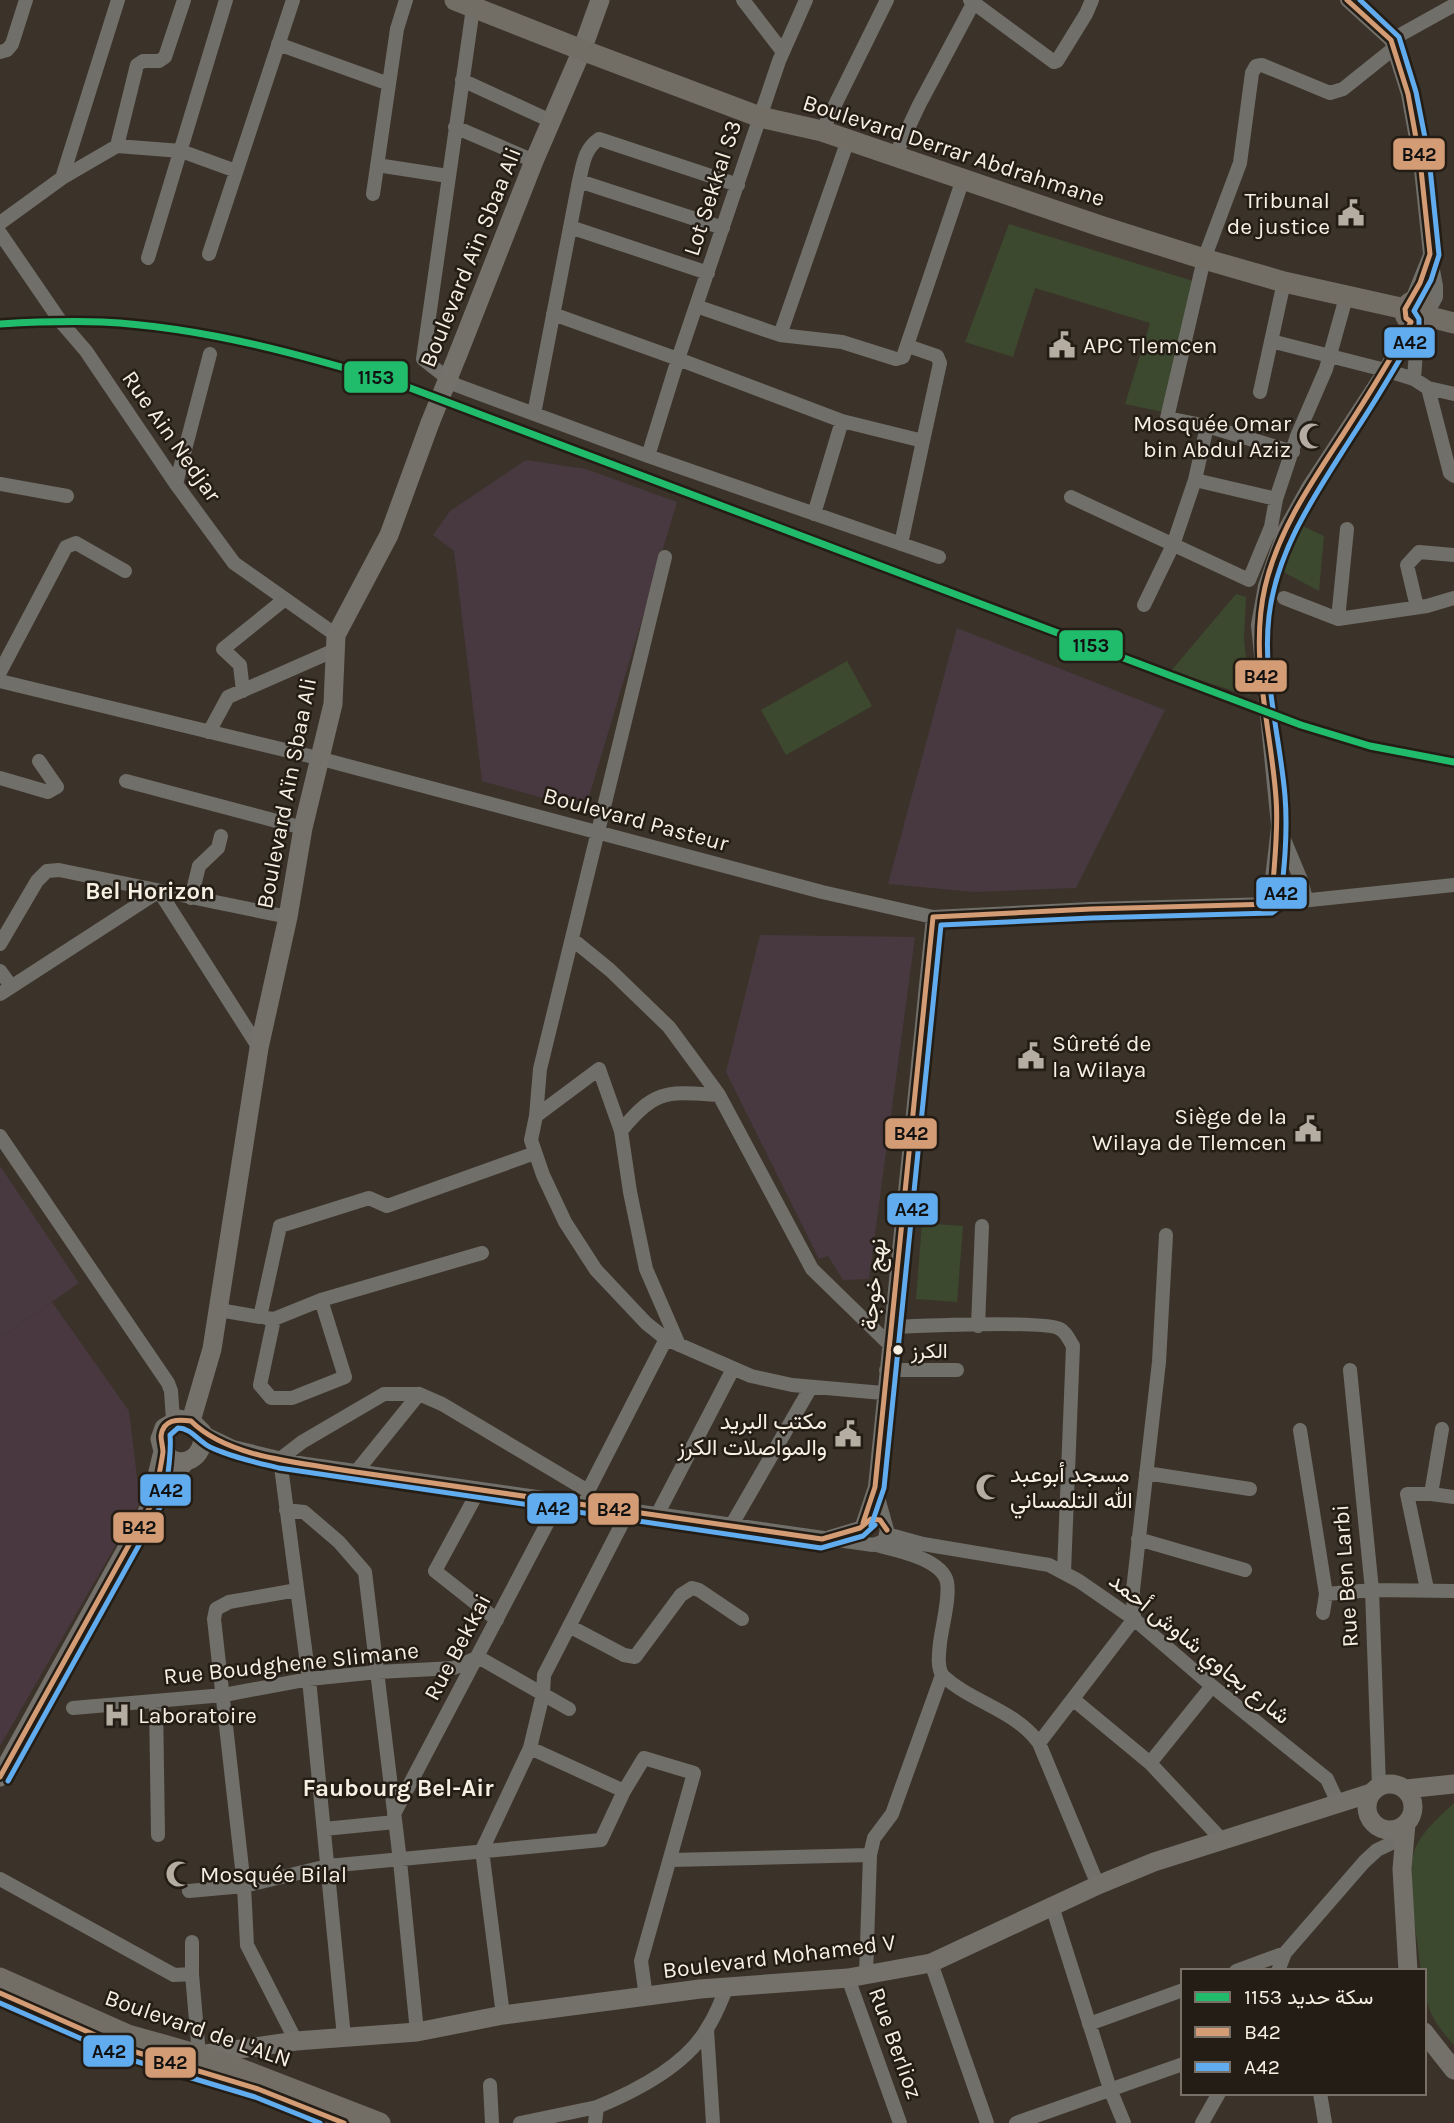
<svg xmlns="http://www.w3.org/2000/svg" width="1454" height="2123" viewBox="0 0 1454 2123" font-family="Karla,Vazirmatn,sans-serif">
  <style>
    .education { fill: #483840 }
    .medical { fill: #49383f }
    .green { fill: #3c492e }
    .lines { fill: none; stroke-linecap: round; stroke-linejoin: round }
    .minor { stroke: #716f6a; stroke-width: 14 }
    .secondary { stroke: #74706a; stroke-width: 19 }
    .primary { stroke: #726e66; stroke-width: 21 }
    .secondary-bridge { stroke: #74706a; stroke-width: 19 }
    .bus-1-casing { stroke: #241d15; stroke-width: 10 }
    .bus-2-casing { stroke: #241d15; stroke-width: 10 }
    .bus-1 { stroke: #d39c74; stroke-width: 5 }
    .bus-2 { stroke: #60acee; stroke-width: 5 }
    .rail-1-casing { stroke: #241d15; stroke-width: 12 }
    .rail-1 { stroke: #20bc6c; stroke-width: 7 }
    .bus-dot { fill: #f8efe3; stroke: #241d15; stroke-width: 2.5 }
    .labels { text-anchor: middle; stroke-width: 5; stroke-linejoin: round; paint-order: stroke }
    .bus-label { font-size: 21px; fill: #f8efe3; stroke: #241d15; text-anchor: start }
    .street-label { font-size: 23px; fill: #f8efe3; stroke: #241d15 }
    .poi-label { font-size: 23px; fill: #f8efe3; stroke: #241d15; text-anchor: start }
    .neighbourhood-label { font-size: 24px; font-weight: bold; fill: #f8efe3; stroke: #241d15 }
    .line-badge { stroke: #241d15; stroke-width: 2.5 }
    .pale-badge-label { font-size: 19px; text-anchor: middle; font-weight: bold; fill: #111 }
  </style>
  <rect width="100%" height="100%" fill="#3b3329"/>
  <path class="education" d="M526 460 586 469 677 502 585 810 482 781 454 551 433 535 450 511Z
    M957 628 1165 710 1076 888 974 892 888 884Z
    M760 935 915 937 869 1279 843 1280 828 1256 819 1259 726 1072Z
    M0 1166 79 1283 0 1338Z"/>
  <path class="medical" d="M52 1302 129 1411 140 1503 0 1746V1338Z"/>
  <path class="green" d="M1009 224 1193 281 1163 412 1125 404 1150 323 1035 288 1013 357 965 342Z
    M1294 522 1324 536 1319 591 1276 568Z
    M1236 594 1246 597 1244 639 1250 696 1171 671Z
    M847 661 872 706 786 755 761 710Z
    M922 1223 963 1226 957 1302 916 1299Z
    M1454 1803V2045C1430 2018 1425 2007 1424 1971H1421C1418 1941 1405 1876 1415 1849 1420 1834 1442 1814 1454 1803Z"/>
  <g class="lines">
    <path class="minor" d="M743 0 783 52
      M806 0 779 61 696 306 780 335 848 140
      M970 0 1054 62 1057 61 1086 14 1092 0
      M1347 0 1391 40 1408 94 1420 160 1430 254 1436 286V297L1427 313
      M474 1 423 359 456 385 648 456 939 557
      M1391 40 1454 5
      M278 44 389 84
      M0 52 7 50 12 44 26 0
      M462 80 551 121
      M455 127 534 161
      M822 131 887 0
      M117 146 137 65 143 61H159L165 57 184 0
      M895 156 919 105 975 0
      M377 165 448 176
      M62 178 117 146 181 151 236 171
      M373 194 397 29 406 0
      M0 223 62 178 118 0
      M570 227 708 273
      M723 228 579 181C583 165 584 149 599 139L738 185
      M0 233 61 322 86 351 176 484 234 563 336 635
      M209 254 293 0
      M148 258 226 0
      M1411 302 1430 255
      M696 306 678 359 842 421 814 514
      M553 314 678 359 648 456
      M780 335 842 342 896 359 903 357 963 179
      M1271 341 1385 370 1414 379 1428 388 1454 394
      M908 346 937 356 940 363 923 441
      M1414 379 1418 323
      M1428 388 1450 473 1454 476
      M1260 392 1284 282
      M534 414 579 181
      M842 421 923 441 901 544
      M1293 452 1207 426 1167 418 1204 259 1240 163 1252 73 1256 66 1262 65 1330 93 1343 89 1393 49
      M1195 480 1276 499
      M0 484 67 496
      M176 484 210 354
      M1071 497 1249 580 1271 527 1276 499 1297 436 1326 369 1347 294
      M665 557 540 1069 536 1116 531 1140 543 1175 565 1222 596 1270 646 1323 666 1339 751 1376 792 1385 883 1393
      M1284 598 1338 619 1427 606 1454 598
      M1144 605 1173 545 1195 480 1207 426
      M1417 607 1407 565 1419 552 1454 555
      M1338 619 1347 529
      M0 672 66 547 76 543 125 571
      M0 681 318 758 822 892 933 917 1091 909 1272 904 1454 885
      M243 691 240 665 223 649 285 599
      M209 732 228 697 335 650
      M0 778 48 792 57 787 39 761
      M126 781 303 828
      M191 898 199 866 218 848 221 836
      M1306 899 1301 880 1278 825 1258 625 1265 586 1284 531 1309 486 1385 370 1411 322
      M1272 904V879L1278 827
      M572 939 610 970 669 1027 719 1095 812 1269 890 1345
      M0 944 37 881 47 871 59 870 288 917
      M0 971 11 986
      M0 994 159 891 259 1048
      M536 1116 599 1069 621 1131
      M0 1136 168 1383 171 1391 173 1420
      M219 1310 260 1317 280 1226 369 1198 387 1206 535 1153
      M266 1318 274 1319 321 1300 482 1253
      M274 1319 260 1385 271 1398H292L345 1377 321 1300
      M978 1326 982 1226
      M893 1327C919 1326 1045 1320 1060 1329 1067 1333 1069 1340 1073 1346L1064 1572
      M679 1345 646 1269 630 1192 621 1131C655 1088 668 1092 719 1095
      M886 1370H957
      M1350 1370 1372 1590 1379 1786
      M1300 1430 1326 1594 1323 1613
      M202 1432 233 1447 299 1463 873 1545 884 1541 887 1530 875 1487
      M280 1459 309 1679 344 2037
      M280 1459 302 1442 384 1394H419
      M356 1472 419 1394 442 1404 588 1491V1506
      M1146 1473 1250 1489
      M479 1490 435 1571 497 1620
      M588 1491 666 1339
      M1431 1494 1442 1429
      M286 1510 304 1512 339 1542 365 1572 400 1861 417 2032
      M657 1515 733 1369
      M863 1523 875 1487 933 917
      M731 1526 811 1387
      M887 1534 923 1544 1049 1565 1079 1581 1134 1619 1212 1686 1327 1779 1339 1805
      M830 1537 860 1528 870 1519
      M1138 1539 1245 1570
      M1427 1589 1407 1494H1431L1454 1497
      M1326 1594 1372 1590 1454 1591
      M569 1626 624 1655 635 1657 681 1595 692 1588 699 1590 742 1619
      M942 1675C972 1703 1014 1709 1039 1743L1098 1885
      M1074 1700 1150 1763 1223 1841
      M156 1701 158 1835
      M73 1708 224 1695 309 1679 378 1672 454 1668 478 1657 569 1709
      M1039 1743 1134 1619 1133 1590 1159 1362 1166 1235
      M530 1748 624 1791
      M1150 1763 1212 1686
      M394 1814 559 1501
      M324 1829 395 1822
      M670 1860 870 1855 874 1838 892 1814 942 1675C937 1665 939 1654 940 1643 942 1626 950 1598 947 1582 942 1559 896 1550 876 1545
      M0 1879 174 1975 192 1974V1942
      M189 1891 244 1886 328 1866 601 1840 624 1791 644 1758 694 1773 641 1961 646 1997
      M1052 1906 1110 2089 1124 2123
      M1285 1953 1364 1862 1377 1850 1394 1842
      M931 1963 987 2123
      M1236 1971 1285 1953 1278 1971
      M192 1974 199 2055
      M866 1974 870 1855
      M848 1978 900 2123
      M503 2015 482 1850 530 1748 543 1694 544 1675 628 1512
      M1089 2024 1183 1990
      M707 2030 713 2123
      M296 2041 247 1945 244 1886 214 1619 216 1609 229 1602 297 1590
      M490 2085 492 2123
      M1320 2093 1325 2123
      M597 2107C636 2091 687 2065 708 2027 716 2015 721 2001 727 1987
      M520 2123 597 2107 595 2123
      M1016 2123 1183 2064
      M1202 2123 1219 2093"/>
    <path class="secondary" d="M458 354 534 161 582 50 600 0
      M191 1421 212 1349 259 1048 288 917 303 828 333 704 336 635 389 535 430 423
      M156 1496 157 1476 163 1451 160 1439 164 1428 179 1419 191 1421 202 1432C207 1458 179 1473 163 1451
      M0 1777 156 1496 185 1462
      M1367 1807a23 23 0 1 1 46 0a23 23 0 1 1-46 0Z
      M1406 1789 1454 1784
      M1406 1824 1402 1869 1408 1971
      M1424 2032 1454 2070
      M199 2055 296 2041 417 2032 503 2015 700 1989 848 1978 931 1963 1098 1885 1154 1862 1371 1793"/>
    <path class="primary" d="M455 0 582 50 760 117 822 131 1100 226 1204 259 1284 282 1405 309
      M1405 312a11 11 0 1 1 22 0a11 11 0 1 1-22 0Z
      M1426 316 1454 323
      M0 1978 128 2035 199 2055 243 2070 380 2123"/>
    <path class="secondary-bridge" d="M430 423 458 354"/>
    <g class="bus-1-casing">
      <path id="bus-1" d="M1347 0 1391 40 1408 94 1420 160 1430 254 1420 283 1405 309 1406 318 1411 322
        M863 1523 875 1487 933 917 1091 909 1272 904C1273 868 1279 834 1276 798 1271 727 1249 657 1265 587 1278 531 1311 483 1342 436 1366 399 1390 361 1411 322
        M0 1777 156 1496C157 1481 161 1467 163 1452 163 1447 161 1441 161 1436 163 1419 178 1419 191 1421 229 1459 305 1463 356 1472L822 1539 860 1528 871 1519 880 1520 887 1530
        M0 1993 129 2050 258 2089 344 2123"/>
    </g>
    <g class="bus-2-casing">
      <path id="bus-2" d="M871 1526 884 1488 941 925 1091 918 1272 913 1280 907C1284 870 1288 833 1285 796 1280 736 1262 676 1269 616 1277 548 1317 492 1353 435 1376 400 1398 363 1419 326V319L1414 311 1431 280 1439 255 1429 158 1416 92 1399 37 1360 0
        M8 1781 164 1500C167 1480 172 1455 170 1435L178 1428C191 1428 198 1441 210 1447 231 1457 255 1462 279 1468L821 1548 863 1536 875 1525
        M0 2003 125 2058 255 2097 320 2123"/>
    </g>
    <use href="#bus-1" class="bus-1"/>
    <use href="#bus-2" class="bus-2"/>
    <g class="rail-1-casing">
      <path id="rail-1" d="M0 324C34 322 68 321 102 322 205 327 307 356 405 386L1301 725 1370 746 1454 762"/>
    </g>
    <use href="#rail-1" class="rail-1"/>
  </g>
  <defs>
    <g id="civic-bare" transform="scale(2.1)"><path d="M-.6-6.5H3V-4.5H.6V-3L4-1V1h2V6H-6V1h2V-1L-.6-3ZM-1.2 2.5V6h2.4V2.5Z" fill="#b6ada2" stroke="#241d15" stroke-width="2.5" paint-order="stroke"/></g>
    <g id="mosque-bare" transform="scale(2.1)"><path d="M3.5-4.9A6 6 0 1 0 3.5 4.9A5 5 0 1 1 3.5-4.9Z" fill="#b6ada2" stroke="#241d15" stroke-width="2.5" paint-order="stroke"/></g>
    <g id="hospital-bare" transform="scale(2.1)"><path d="M-5-5h3v3.5h4V-5h3V5h-3V1.5h-4V5h-3Z" fill="#b6ada2" stroke="#241d15" stroke-width="2.5" paint-order="stroke"/></g>
  </defs>
  <g fill-rule="evenodd">
    <use href="#civic-bare" x="1351" y="213"/>
    <use href="#civic-bare" x="1062" y="345"/>
    <use href="#mosque-bare" x="1312" y="436"/>
    <use href="#civic-bare" x="1031" y="1056"/>
    <use href="#civic-bare" x="1308" y="1129"/>
    <use href="#civic-bare" x="848" y="1434"/>
    <use href="#mosque-bare" x="989" y="1487"/>
    <use href="#hospital-bare" x="117" y="1715"/>
    <use href="#mosque-bare" x="179" y="1874"/>
  </g>
  <circle class="bus-dot" cx="898" cy="1350" r="6"/>
  <g class="labels">
    <g class="bus-label">
      <text x="911" y="1358">الكرز</text>
    </g>
    <g class="street-label">
      <text transform="translate(954 150) rotate(18)" y="8">Boulevard Derrar Abdrahmane</text>
      <text transform="translate(712 188) rotate(-72)" y="8">Lot Sekkal S3</text>
      <text transform="translate(470 257) rotate(-68)" y="8">Boulevard Aïn Sbaa Ali</text>
      <text transform="translate(172 436) rotate(55)" y="8">Rue Ain Nedjar</text>
      <text transform="translate(286 793) rotate(-79)" y="8">Boulevard Aïn Sbaa Ali</text>
      <text transform="translate(636 819) rotate(15)" y="8">Boulevard Pasteur</text>
      <text transform="translate(873 1284) rotate(-84)" y="8">نهج خوجة</text>
      <text transform="translate(1345 1576) rotate(-94)" y="8">Rue Ben Larbi</text>
      <text transform="translate(457 1647) rotate(-62)" y="8">Rue Bekkai</text>
      <text transform="translate(1200 1648) rotate(39)" y="8">شارع بجاوي شاوش أحمد</text>
      <text transform="translate(291 1663) rotate(-6)" y="8">Rue Boudghene Slimane</text>
      <text transform="translate(779 1956) rotate(-7)" y="8">Boulevard Mohamed V</text>
      <text transform="translate(198 2028) rotate(19)" y="8">Boulevard de L'ALN</text>
      <text transform="translate(896 2043) rotate(70)" y="8">Rue Berlioz</text>
    </g>
    <g class="poi-label">
      <text x="1330" y="208" text-anchor="end">Tribunal<tspan x="1330" dy="26">de justice</tspan></text>
      <text x="1083" y="353">APC Tlemcen</text>
      <text x="1291" y="431" text-anchor="end">Mosquée Omar<tspan x="1291" dy="26">bin Abdul Aziz</tspan></text>
      <text x="1052" y="1051">Sûreté de<tspan x="1052" dy="26">la Wilaya</tspan></text>
      <text x="1287" y="1124" text-anchor="end">Siège de la<tspan x="1287" dy="26">Wilaya de Tlemcen</tspan></text>
      <text x="827" y="1429" text-anchor="end">مكتب البريد<tspan x="827" dy="26">والمواصلات الكرز</tspan></text>
      <text x="1010" y="1482">مسجد أبوعبد<tspan x="1010" dy="26">الله التلمساني</tspan></text>
      <text x="138" y="1723">Laboratoire</text>
      <text x="200" y="1882">Mosquée Bilal</text>
    </g>
    <g class="neighbourhood-label">
      <text x="150" y="899">Bel Horizon</text>
      <text x="398" y="1796">Faubourg Bel-Air</text>
    </g>
  </g>
  <g class="line-badge">
    <rect x="1392" y="137" width="54" height="34" rx="7" fill="#d39c74"/>
    <rect x="1383" y="326" width="53" height="33" rx="7" fill="#60acee"/>
    <rect x="343" y="360" width="66" height="34" rx="7" fill="#20bc6c"/>
    <rect x="1058" y="629" width="66" height="33" rx="7" fill="#20bc6c"/>
    <rect x="1234" y="659" width="54" height="34" rx="7" fill="#d39c74"/>
    <rect x="1255" y="876" width="53" height="34" rx="7" fill="#60acee"/>
    <rect x="884" y="1117" width="54" height="33" rx="7" fill="#d39c74"/>
    <rect x="886" y="1192" width="53" height="34" rx="7" fill="#60acee"/>
    <rect x="139" y="1473" width="53" height="34" rx="7" fill="#60acee"/>
    <rect x="526" y="1492" width="53" height="33" rx="7" fill="#60acee"/>
    <rect x="587" y="1492" width="53" height="34" rx="7" fill="#d39c74"/>
    <rect x="112" y="1511" width="53" height="33" rx="7" fill="#d39c74"/>
    <rect x="82" y="2034" width="53" height="34" rx="7" fill="#60acee"/>
    <rect x="144" y="2046" width="53" height="33" rx="7" fill="#d39c74"/>
  </g>
  <g class="pale-badge-label">
    <text x="1419" y="161">B42</text>
    <text x="1410" y="349">A42</text>
    <text x="376" y="384">1153</text>
    <text x="1091" y="652">1153</text>
    <text x="1261" y="683">B42</text>
    <text x="1281" y="900">A42</text>
    <text x="911" y="1140">B42</text>
    <text x="912" y="1216">A42</text>
    <text x="166" y="1497">A42</text>
    <text x="553" y="1515">A42</text>
    <text x="614" y="1516">B42</text>
    <text x="139" y="1534">B42</text>
    <text x="109" y="2058">A42</text>
    <text x="170" y="2069">B42</text>
  </g>
  <rect x="1181" y="1969" width="245" height="126" fill="#241d15" stroke="#797167" stroke-width="2"/>
  <rect x="1195" y="1992" width="35" height="10" fill="#20bc6c" stroke="#797167" stroke-width="2"/>
  <text x="1244" y="2004" font-size="21" fill="#f8efe3">سكة حديد 1153</text>
  <rect x="1195" y="2027" width="35" height="10" fill="#d39c74" stroke="#797167" stroke-width="2"/>
  <text x="1244" y="2039" font-size="21" fill="#f8efe3">B42</text>
  <rect x="1195" y="2062" width="35" height="10" fill="#60acee" stroke="#797167" stroke-width="2"/>
  <text x="1244" y="2074" font-size="21" fill="#f8efe3">A42</text>
</svg>
